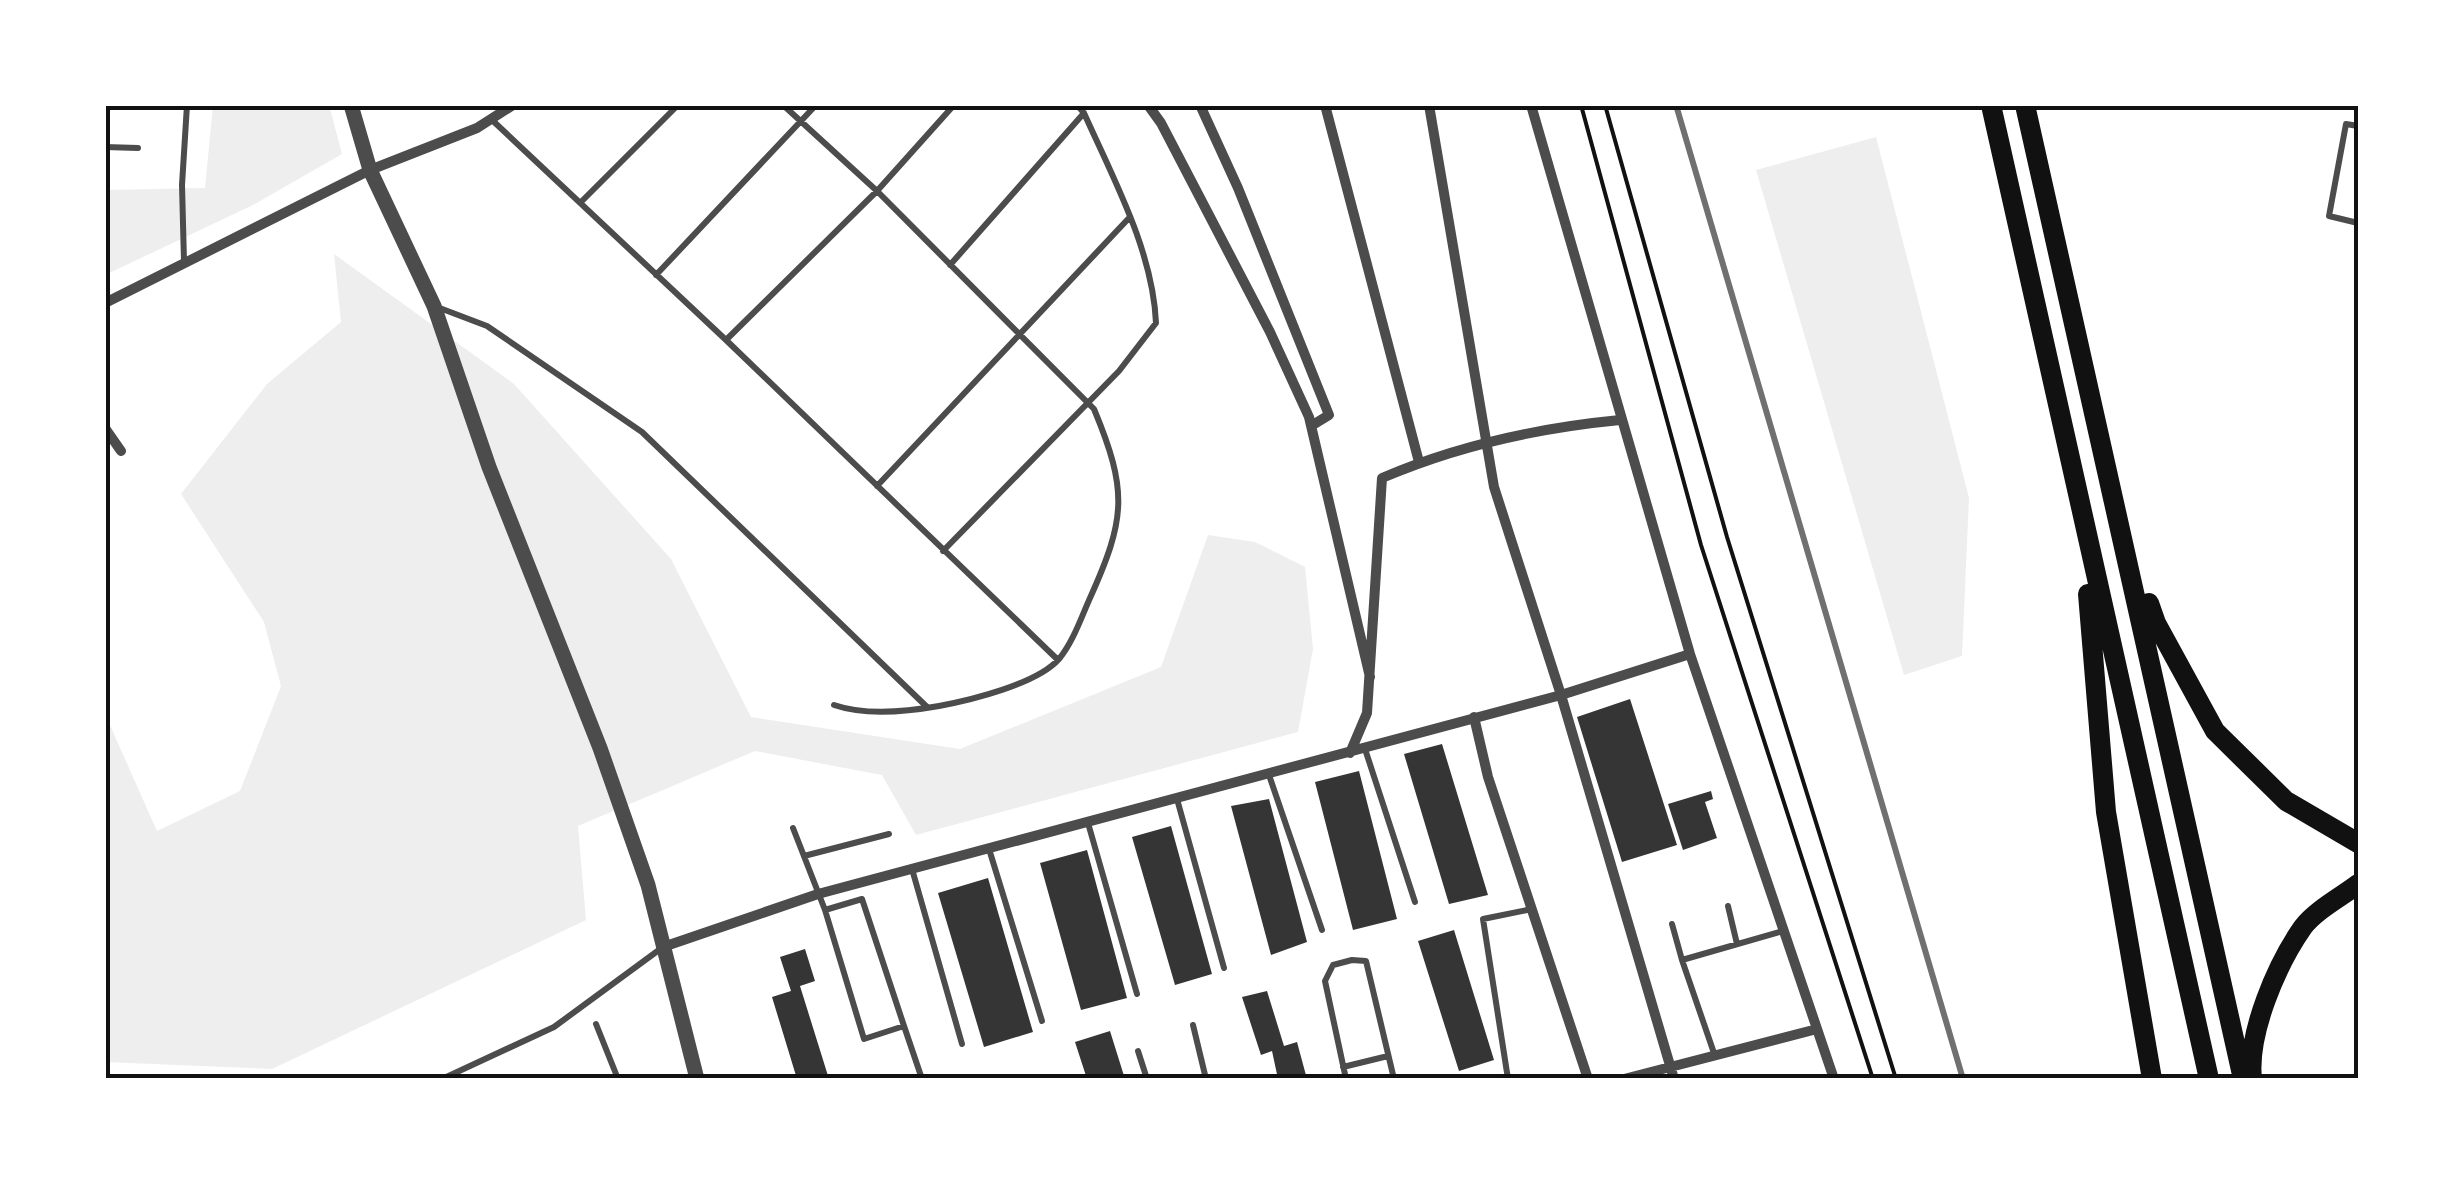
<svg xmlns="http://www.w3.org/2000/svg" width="2463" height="1184" viewBox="0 0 2463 1184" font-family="Arial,sans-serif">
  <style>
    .green { fill: #eee }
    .building { fill: #353535 }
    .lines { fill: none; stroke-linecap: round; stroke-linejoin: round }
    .path { stroke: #111; stroke-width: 4 }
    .service { stroke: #4c4c4c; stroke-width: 6 }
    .minor { stroke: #4c4c4c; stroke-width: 10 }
    .tertiary { stroke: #4c4c4c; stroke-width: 15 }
    .primary { stroke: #111; stroke-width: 20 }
    .rail { stroke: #707070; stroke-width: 6 }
    .neatline { fill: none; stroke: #111; stroke-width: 4 }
  </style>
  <rect width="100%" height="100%" fill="#fff"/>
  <path class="green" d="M213 105H329L342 154 253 205 105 275V190L205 188Z
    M1876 137 1969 498 1962 656 1904 675 1756 170Z
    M334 254 514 384 671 559 751 717 960 749 1161 667 1208 535 1255 542 1305 567 1313 649 1298 732 916 835 882 775 755 751 578 826 586 920 272 1069 105 1062V714L157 831 240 791 281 686 264 622 181 494 267 384 341 322Z"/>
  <path class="building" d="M1630 699 1677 845 1622 862 1577 717Z
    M1442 744 1488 895 1449 904 1404 754Z
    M1359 771 1397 919 1353 930 1315 782Z
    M1711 791 1713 799 1705 802 1717 838 1683 850 1668 804Z
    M1269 799 1307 942 1271 955 1231 806Z
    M1171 826 1212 974 1175 985 1132 837Z
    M1087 850 1127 998 1081 1010 1040 863Z
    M988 878 1033 1032 984 1047 938 893Z
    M1454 930 1494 1060 1459 1071 1418 941Z
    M805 949 815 981 800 986 829 1079H797L772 997 791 991 780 957Z
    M1267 991 1284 1046 1297 1042 1307 1079H1278L1272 1051 1261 1055 1242 997Z
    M1110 1031 1125 1079H1087L1075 1042Z"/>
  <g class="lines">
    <path class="path" d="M1581 105 1701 545 1873 1079
      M1605 105 1727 537 1896 1079"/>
    <path class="service" d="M783 105 877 191 1094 409C1128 491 1126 518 1090 598 1081 618 1073 642 1059 659 1037 684 971 700 939 706 905 712 866 716 834 705
      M954 105 877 191 726 340 1058 660
      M492 120 726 340
      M2358 126 2346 124 2329 216 2358 223
      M105 147 138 148
      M580 203 678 105
      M184 261 182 185 187 105
      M950 265 1084 113
      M656 275 816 105
      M437 307 487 326 642 432 927 707
      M877 486 1129 218
      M943 551 1119 371 1156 323C1153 251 1113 178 1084 113L1077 105
      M1365 749 1415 902
      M1269 775 1322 930
      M1177 799 1224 968
      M1088 823 1137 994
      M793 828 825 910 864 1039 904 1026 922 1079
      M989 849 1042 1021
      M804 856 889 834
      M912 869 962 1044
      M1728 906 1737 944
      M825 910 862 899 904 1026
      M1672 924 1682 960
      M596 1024 618 1079
      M1193 1025 1206 1079
      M1138 1051 1147 1079
      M1715 1056 1682 960 1783 931
      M1343 1067 1388 1056
      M442 1079 554 1027 663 947
      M981 1079H987
      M1346 1079 1325 981 1333 965 1352 960 1366 961 1394 1079
      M1508 1079 1483 919 1532 909"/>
    <path class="minor" d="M1148 105 1161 123 1270 332 1309 417 1370 677
      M1200 105 1238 188 1329 415 1311 426
      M1325 105 1419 462
      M1429 105 1494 487 1561 695 1674 1079
      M1531 105 1690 654 1834 1079
      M105 303 370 170 477 128 513 105
      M105 428 121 451
      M1474 717 1488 777 1588 1079
      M1350 753 1367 713 1382 478C1459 445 1537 428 1620 420
      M663 947 818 894 1561 695 1690 654
      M1624 1079 1817 1029"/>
    <path class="tertiary" d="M351 105 370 170 434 306 489 467 600 748 648 885 697 1079"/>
    <path class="primary" d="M1991 105 2209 1079
      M2025 105C2097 430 2173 754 2243 1079
      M2088 594 2106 812 2152 1079
      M2149 603 2156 623 2215 731 2286 801 2358 843
      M2252 1079C2247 1033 2277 964 2303 927 2316 910 2341 897 2358 884"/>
    <path class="rail" d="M1676 105 1963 1079"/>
  </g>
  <rect width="2463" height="1184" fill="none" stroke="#ffffff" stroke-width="215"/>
  <rect x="108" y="108" width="2248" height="968" class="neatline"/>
</svg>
